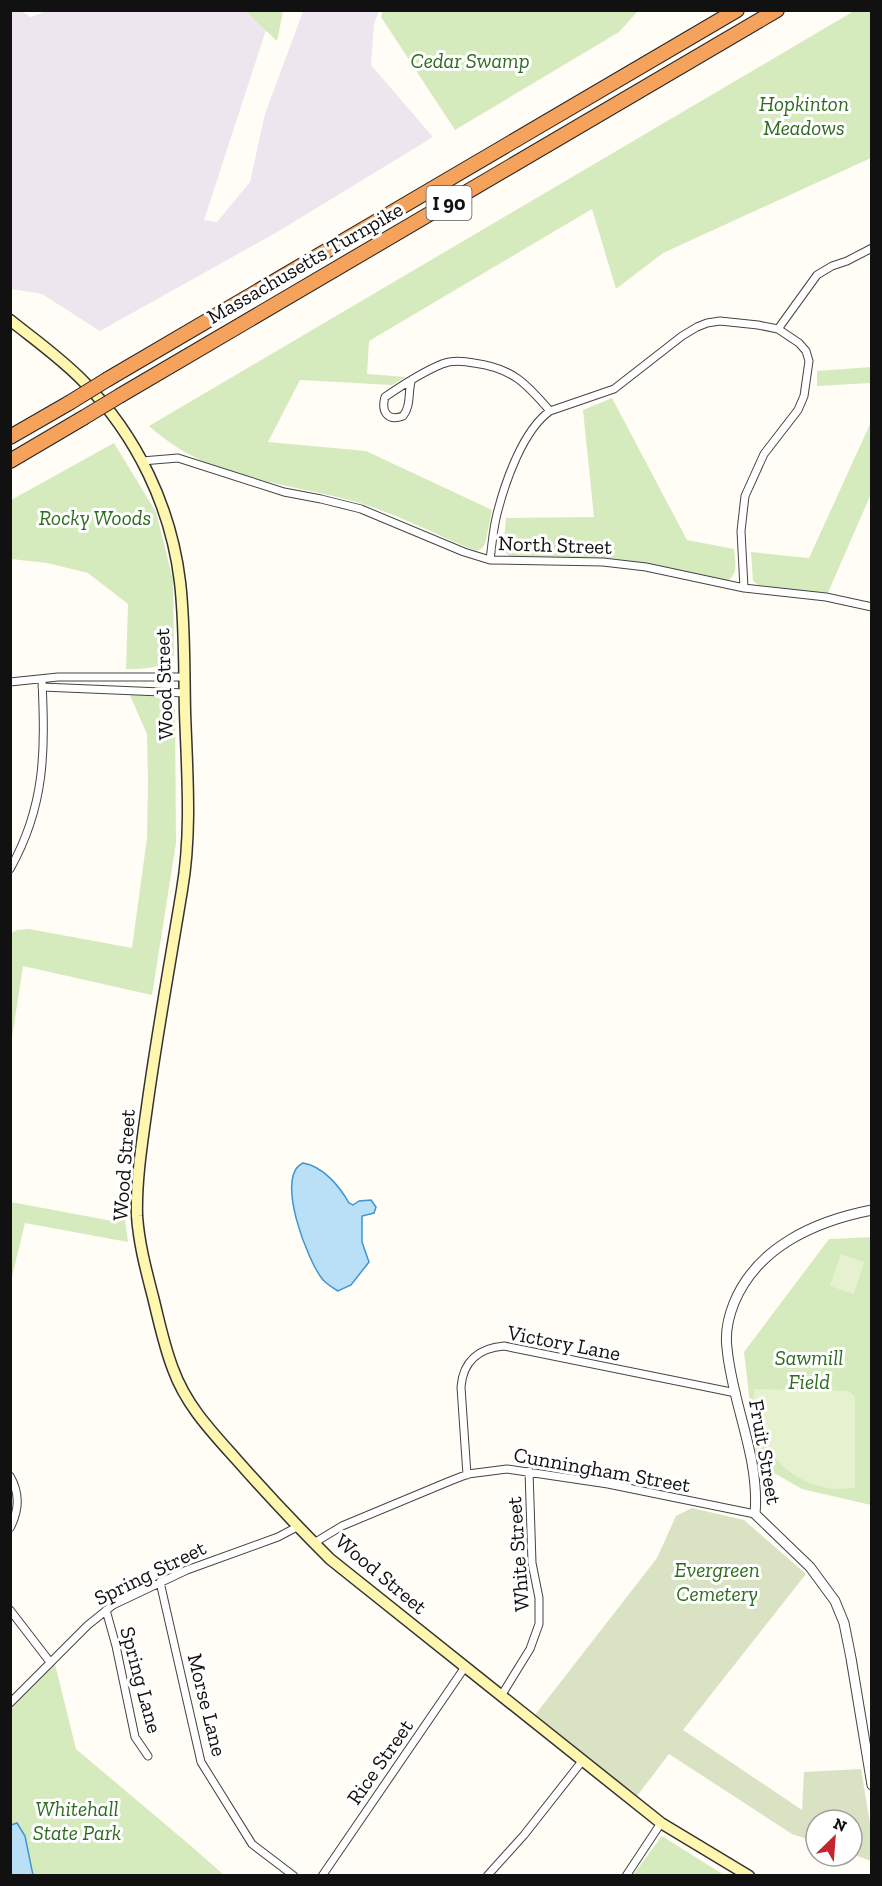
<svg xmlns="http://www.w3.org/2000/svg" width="882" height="1886" viewBox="0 0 882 1886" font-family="'Zilla Slab',serif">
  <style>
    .industrial { fill: #eee6ef }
    .green { fill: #d5ebbd }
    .cemetery { fill: #d9e3c4 }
    .pitch { fill: #e6f2cf }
    .water { fill: #b9e0f7; stroke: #3f96cf; stroke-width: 1.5 }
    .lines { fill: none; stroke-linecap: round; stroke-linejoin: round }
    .minor-casing { stroke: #444; stroke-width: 9 }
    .tertiary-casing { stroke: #444; stroke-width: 11 }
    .secondary-casing { stroke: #333; stroke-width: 13 }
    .motorway-casing { stroke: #222; stroke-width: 16 }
    .minor { stroke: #fff; stroke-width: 7 }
    .tertiary { stroke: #fff; stroke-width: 9 }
    .secondary { stroke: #fff6b0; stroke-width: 10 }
    .motorway { stroke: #f5a25d; stroke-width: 14 }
    .motorway-bridge-casing { stroke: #222; stroke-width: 16; stroke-linecap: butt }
    .motorway-bridge { stroke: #f5a25d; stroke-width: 14 }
    .labels { text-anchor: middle; stroke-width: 6; stroke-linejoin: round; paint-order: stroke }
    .shield { fill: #fff; stroke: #585858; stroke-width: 1.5 }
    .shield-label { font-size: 20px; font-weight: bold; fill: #111 }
    .park-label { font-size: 21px; font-style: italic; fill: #2f6b1f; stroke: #fff }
    .street-label { font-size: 21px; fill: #111; stroke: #fff }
  </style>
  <rect width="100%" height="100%" fill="#fffdf5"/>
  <path class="industrial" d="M50 10 245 11 266 30 204 220 217 222 250 182 265 114 303 11H379L374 24 371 65 433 137 279 231 100 331 42 294 11 289 10 11H21L31 17Z"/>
  <path class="green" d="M383 10H638V11L619 32 455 130 381 17Z
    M245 11H283L277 41Z
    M854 11H871V158L663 253 616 289 592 209 369 341 367 374 406 377 392 385 300 380 268 442 366 451 492 510 485 544 481 549 476 551C439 536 403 517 366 505 288 481 214 484 149 426Z
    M871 367V383L817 386V371Z
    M612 398 687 540 734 549C735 561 739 574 727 581L618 559 583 557H512L503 551 506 518 594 517 583 410Z
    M871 422V494L826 597 758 585 753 581 751 552 809 558Z
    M114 443 156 512 173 580 174 655C166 669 141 669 126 669L128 604 88 573 47 563 11 559V500Z
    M129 693C143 695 169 696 175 710L176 843 152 995 23 966 11 1044V933L17 930 29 929 132 948 147 838 148 782 147 734Z
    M11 1202 112 1221 120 1219 124 1212 128 1242 25 1223 11 1281Z
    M871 1237V1505L802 1489 757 1463 744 1352 829 1239Z
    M54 1660 76 1749 191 1846 224 1875H33L32 1866 17 1823 11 1825 10 1708Z
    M662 1836 724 1875H633Z"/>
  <path class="cemetery" d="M692 1508 744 1520 806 1574 683 1730 802 1810 804 1772 861 1769 871 1829V1861L852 1854V1820H816V1842L792 1834 669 1754 637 1796 535 1715 657 1558 676 1516Z"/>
  <path class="pitch" d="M841 1254 864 1262 854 1294 830 1286Z
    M754 1389 849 1391 855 1397V1488C846 1488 835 1490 827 1488 791 1481 762 1453 754 1417 753 1408 754 1398 754 1389Z"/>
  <path class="water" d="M303 1163C323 1166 340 1187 349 1203L353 1205 359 1201 371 1200 376 1207 374 1213 362 1216V1242L369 1262 351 1285 338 1291C333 1288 327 1284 323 1280 308 1262 274 1176 303 1163Z
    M17 1823 25 1836 33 1875H11V1825Z"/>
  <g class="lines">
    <g class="minor-casing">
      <path id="minor" d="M778 329 817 275 832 266 847 261 872 248
        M411 382C408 394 411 406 403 416 387 422 381 411 385 397 401 386 425 371 442 364 452 360 464 361 474 363 512 368 526 383 550 411
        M142 461 178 458 284 492 321 499 361 509 464 552 490 560 603 562 646 567 744 588 826 597 872 607
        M490 560C492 545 493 529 497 514 505 482 523 430 550 411L614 389 682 336 697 327 707 323 720 321 758 325 778 329 799 343 806 351 809 361 804 396 798 410 764 454 745 496 741 531 744 588
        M10 682 58 677H184
        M42 687 185 693
        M10 869C46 805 45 750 42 680
        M467 1475 461 1387C463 1361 479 1348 504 1346L736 1393
        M10 1476C20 1493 19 1511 10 1528
        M314 1543 342 1526 450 1481 468 1474 507 1469 608 1484 755 1514
        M160 1582 201 1762 252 1844 294 1876
        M10 1610 50 1662
        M106 1610 116 1646 135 1737 148 1756
        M501 1696 530 1649 539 1624V1598L532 1563 529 1471
        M10 1703 88 1625 113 1605 187 1570 278 1537 297 1527
        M322 1876 465 1667
        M487 1876 524 1835 583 1760
        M626 1876 661 1823"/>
    </g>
    <g class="tertiary-casing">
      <path id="tertiary" d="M872 1210C815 1221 757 1247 734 1303 728 1318 725 1333 727 1348 732 1404 760 1457 755 1514L810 1567 835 1601 844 1623 851 1658 872 1785"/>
    </g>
    <g class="secondary-casing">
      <path id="secondary" d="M10 320C35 340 62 359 84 382 137 436 171 507 180 582 185 625 184 669 185 712 187 771 192 832 182 890 170 963 157 1034 147 1107 142 1143 136 1180 137 1216 139 1244 146 1270 153 1297 159 1321 164 1346 173 1369 186 1405 211 1431 236 1459 266 1493 297 1526 330 1559L661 1823 749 1876"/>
    </g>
    <g class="motorway-casing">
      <path id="motorway" d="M108 379 737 10
        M121 395 777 10
        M10 437 69 403
        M10 461 83 418"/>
    </g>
    <use href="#minor" class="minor"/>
    <use href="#tertiary" class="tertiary"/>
    <use href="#secondary" class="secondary"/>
    <use href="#motorway" class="motorway"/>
    <g class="motorway-bridge-casing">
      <path id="motorway-bridge" d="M69 403 108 379
        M83 418 121 395"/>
    </g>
    <use href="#motorway-bridge" class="motorway-bridge"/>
  </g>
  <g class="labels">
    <rect class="shield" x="426.5" y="186" width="45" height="34" rx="4.5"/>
    <g class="shield-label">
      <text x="449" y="210">I 90</text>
    </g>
    <g class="park-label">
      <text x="470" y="68">Cedar Swamp</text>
      <text x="804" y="111">Hopkinton<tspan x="804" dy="24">Meadows</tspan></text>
      <text x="95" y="525">Rocky Woods</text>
      <text x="809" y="1365">Sawmill<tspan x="809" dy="24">Field</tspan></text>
      <text x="717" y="1577">Evergreen<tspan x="717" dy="24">Cemetery</tspan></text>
      <text x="77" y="1816">Whitehall<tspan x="77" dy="24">State Park</tspan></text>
    </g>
    <g class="street-label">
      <text transform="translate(305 263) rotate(-30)" y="7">Massachusetts Turnpike</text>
      <text transform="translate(555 545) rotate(2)" y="7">North Street</text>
      <text transform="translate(164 684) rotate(-92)" y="7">Wood Street</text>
      <text transform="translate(124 1165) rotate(-86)" y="7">Wood Street</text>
      <text transform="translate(564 1343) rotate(11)" y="7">Victory Lane</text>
      <text transform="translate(765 1452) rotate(80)" y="7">Fruit Street</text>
      <text transform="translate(602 1470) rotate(10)" y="7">Cunningham Street</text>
      <text transform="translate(518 1554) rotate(-94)" y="7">White Street</text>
      <text transform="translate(150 1573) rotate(-26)" y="7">Spring Street</text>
      <text transform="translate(381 1574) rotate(40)" y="7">Wood Street</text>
      <text transform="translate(141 1680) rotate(75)" y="7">Spring Lane</text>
      <text transform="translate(207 1705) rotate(76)" y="7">Morse Lane</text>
      <text transform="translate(380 1762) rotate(-55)" y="7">Rice Street</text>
    </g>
  </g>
  <rect width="882" height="1886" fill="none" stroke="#111111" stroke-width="24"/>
  <g transform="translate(834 1838) rotate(25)"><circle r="28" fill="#ffffff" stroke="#a0a0a0" stroke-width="1.5"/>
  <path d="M0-4.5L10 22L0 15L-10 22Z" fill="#c4262e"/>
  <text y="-9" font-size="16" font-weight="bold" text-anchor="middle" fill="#111111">N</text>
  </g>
</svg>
